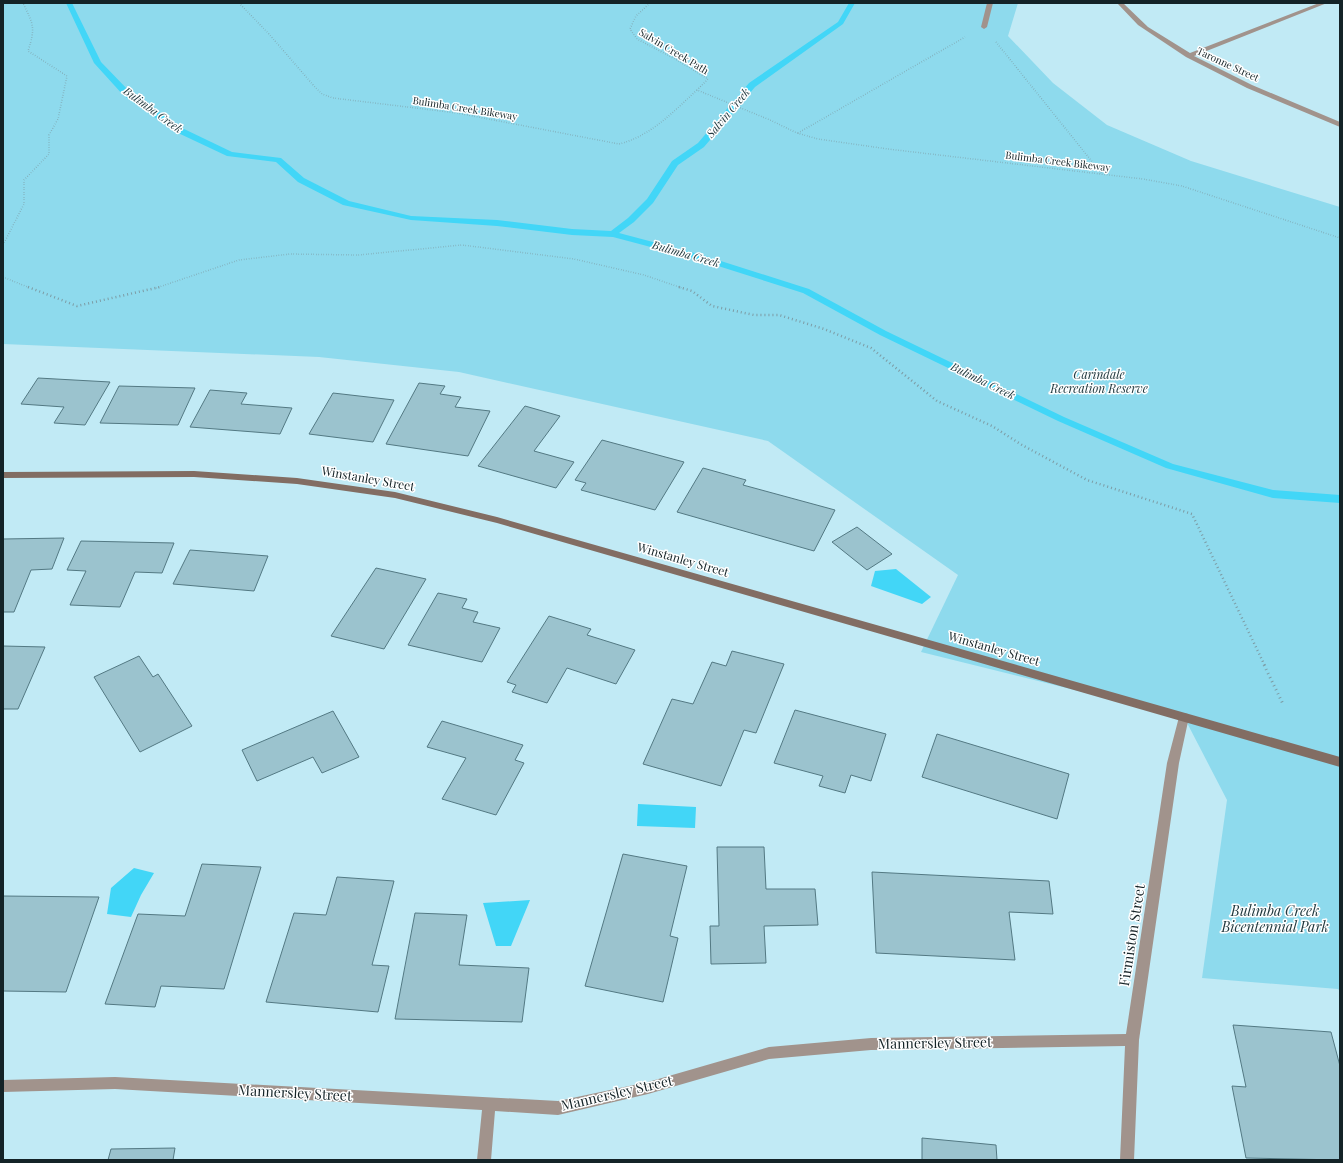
<svg xmlns="http://www.w3.org/2000/svg" width="1343" height="1163" viewBox="0 0 1343 1163" font-family="'Playfair Display',serif">
  <style>
    .green { fill: #8edaed }
    .water { fill: #42d6f7 }
    .lines { fill: none; stroke-linecap: round; stroke-linejoin: round }
    .stream { fill: #42d6f7; fill-rule: evenodd }
    .building { fill: #9bc3ce; stroke: #537983 }
    .path-far2 { stroke: #7d9ca5; stroke-width: 1.5; stroke-dasharray: 0.5 2; stroke-linecap: butt }
    .path-far1 { stroke: #7d9ca5; stroke-width: 2.5; stroke-dasharray: 1 3; stroke-linecap: butt }
    .path { stroke: #7d9ca5; stroke-width: 3; stroke-dasharray: 1 3.5; stroke-linecap: butt }
    .lane { fill: #a1938c; fill-rule: evenodd }
    .street { fill: #a1938c; fill-rule: evenodd }
    .secondary { fill: #826d63; fill-rule: evenodd }
    .labels { text-anchor: middle; stroke-width: 3; stroke-linejoin: round; paint-order: stroke }
    .far-street-label { font-size: 10px; fill: #142327; stroke: #fff }
    .far-water-label { font-size: 11px; font-style: italic; fill: #233b41; stroke: #fff }
    .park-label { font-size: 12px; font-style: italic; fill: #21393f; stroke: #fff }
    .street-label { font-size: 12px; fill: #142327; stroke: #fff }
    .near-park-label { font-size: 14px; font-style: italic; fill: #21393f; stroke: #fff }
    .near-street-label { font-size: 14px; fill: #142327; stroke: #fff }
  </style>
  <rect width="100%" height="100%" fill="#c1eaf5"/>
  <path class="green" d="M3 3H1018L1008 36 1053 83 1107 125 1191 161 1340 207V991L1338 989 1202 978 1227 800 1184 717 921 652 958 575 768 441 459 372 319 357 3 344Z"/>
  <path class="water" d="M896 569 931 597 922 604 871 586 875 571Z
    M638 804 696 807 695 828 637 826Z
    M134 868 154 873 141 895 131 917 107 914 111 888Z
    M530 900 511 946H496L483 903Z"/>
  <g class="lines">
    <path class="stream" d="M66 3H72L101 62 130 92 182 128 232 152 281 158 304 178 349 201 411 216 497 220 572 229 611 231 628 218 647 199 672 161 698 143 749 83 838 22 849 3H855L843 24 755 87 704 147 678 165 653 203 634 222 619 233 702 255 809 289 886 331 1064 417 1173 464 1273 490 1340 495V503L1273 498 1166 468 1058 421 880 335 803 293 696 259 613 237 572 235 497 226 411 220 343 205 298 182 276 162 227 156 176 132 124 96 94 63Z"/>
  </g>
  <path class="building" d="M38 378 110 382 85 425 54 423 64 407 21 404Z
    M419 383 445 386 440 394 461 397 455 407 490 411 468 456 386 444Z
    M119 386 195 388 178 425 100 423Z
    M210 390 247 393 241 404 292 408 280 434 190 427Z
    M333 393 394 400 373 442 309 434Z
    M525 406 560 416 534 451 574 462 556 488 478 466Z
    M602 440 684 462 655 510 581 490 586 483 575 480Z
    M703 468 746 480 743 485 835 510 814 551 677 512Z
    M857 527 892 554 867 570 832 542Z
    M64 538 52 569 31 570 14 612H3V539Z
    M81 541 174 543 162 573 135 572 120 607 70 605 86 571 67 570Z
    M190 550 268 556 254 591 173 584Z
    M376 568 426 579 384 649 331 636Z
    M438 593 467 599 462 608 478 612 473 622 500 628 482 662 408 645Z
    M549 616 591 629 587 635 635 650 616 684 567 668 547 703 512 692 516 685 507 682Z
    M3 646 45 647 18 709H3Z
    M732 651 784 664 756 733 744 730 721 786 643 764 672 699 693 704 712 662 726 666Z
    M139 656 153 677 158 674 192 726 140 752 94 677Z
    M795 710 886 734 871 781 851 775 845 793 819 786 823 776 774 763Z
    M333 711 359 757 322 773 313 757 257 781 242 750Z
    M442 721 523 745 515 760 524 763 496 815 442 799 466 758 427 747Z
    M937 734 1069 774 1057 819 922 777Z
    M717 847H764L766 889H815L818 925 764 926 766 963 711 964 710 926H719Z
    M623 854 687 866 670 936 678 938 663 1002 585 986Z
    M202 864 261 867 224 989 161 986 155 1007 105 1004 138 914 185 916Z
    M872 872 1049 881 1053 914 1009 912 1015 960 876 953Z
    M337 877 394 881 372 965 389 966 378 1012 266 1002 294 913 326 915Z
    M3 896 99 897 66 992 3 991Z
    M415 913 467 915 459 965 529 968 522 1022 395 1019Z
    M1233 1025 1331 1032 1340 1066V1160L1246 1158 1232 1086 1246 1087Z
    M922 1138 996 1145 997 1160H922Z
    M175 1148 173 1160H108L111 1149Z"/>
  <g class="lines">
    <path class="path-far2" d="M239 3 269 34 314 86 322 94 333 98 457 113 619 144C651 136 673 112 697 90L770 120 797 133 818 139 888 149 1143 179 1182 186 1340 238
      M650 3 636 16 630 29 637 39 677 60 708 79 697 90
      M996 42 1102 174
      M798 133 965 37
      M3 245 24 204V180L49 154V135L58 119 67 76 28 51C36 27 33 24 23 3
      M3 277 30 288
      M156 288 239 260 290 254 358 255 462 245 574 259 644 275 682 288"/>
    <path class="path-far1" d="M28 287 77 306 160 287
      M679 287 692 291 712 306 754 315H779L824 329 871 348 937 401 992 426 1022 445 1087 480 1192 514 1265 666"/>
    <path class="path" d="M1264 665 1283 704"/>
    <path class="lane" d="M987 3H993L987 27 984 29 981 27Z"/>
    <path class="street" d="M1117 3H1123L1148 27 1190 53 1319 3H1327L1194 56 1252 85 1340 122V127L1247 88 1186 57 1138 25Z
      M1184 713 1188 714 1189 717 1179 763 1139 1040 1134 1160H1120L1125 1046 871 1050 769 1059 648 1094 558 1115 495 1111 491 1160H477L482 1110 115 1089 3 1092V1080L115 1077 558 1101 648 1082 769 1047 871 1038 1126 1034 1167 763 1179 717 1180 714Z"/>
    <path class="secondary" d="M194 471 297 478 395 492 497 517 1340 757V767L497 523 395 498 297 484 194 477 3 478V472Z"/>
  </g>
  <g class="labels">
    <g class="far-street-label">
      <text transform="translate(674 51) rotate(31)" y="4">Salvin Creek Path</text>
      <text transform="translate(1228 64) rotate(25)" y="4">Taronne Street</text>
      <text transform="translate(465 108) rotate(9)" y="4">Bulimba Creek Bikeway</text>
      <text transform="translate(1058 161) rotate(7)" y="4">Bulimba Creek Bikeway</text>
    </g>
    <g class="far-water-label">
      <text transform="translate(153 110) rotate(36)" y="4">Bulimba Creek</text>
      <text transform="translate(728 113) rotate(-50)" y="4">Salvin Creek</text>
      <text transform="translate(686 254) rotate(16)" y="4">Bulimba Creek</text>
      <text transform="translate(983 381) rotate(26)" y="4">Bulimba Creek</text>
    </g>
    <g class="park-label">
      <text x="1099" y="379">Carindale<tspan x="1099" dy="14">Recreation Reserve</tspan></text>
    </g>
    <g class="street-label">
      <text transform="translate(368 479) rotate(10)" y="4">Winstanley Street</text>
      <text transform="translate(683 560) rotate(16)" y="4">Winstanley Street</text>
      <text transform="translate(994 649) rotate(16)" y="4">Winstanley Street</text>
    </g>
    <g class="near-park-label">
      <text x="1275" y="916">Bulimba Creek<tspan x="1275" dy="16">Bicentennial Park</tspan></text>
    </g>
    <g class="near-street-label">
      <text transform="translate(1132 935) rotate(-81)" y="5">Firmiston Street</text>
      <text transform="translate(935 1043) rotate(-1)" y="5">Mannersley Street</text>
      <text transform="translate(295 1093) rotate(3)" y="5">Mannersley Street</text>
      <text transform="translate(617 1093) rotate(-13)" y="5">Mannersley Street</text>
    </g>
  </g>
  <rect width="1343" height="1163" fill="none" stroke="#142327" stroke-width="8"/>
</svg>
